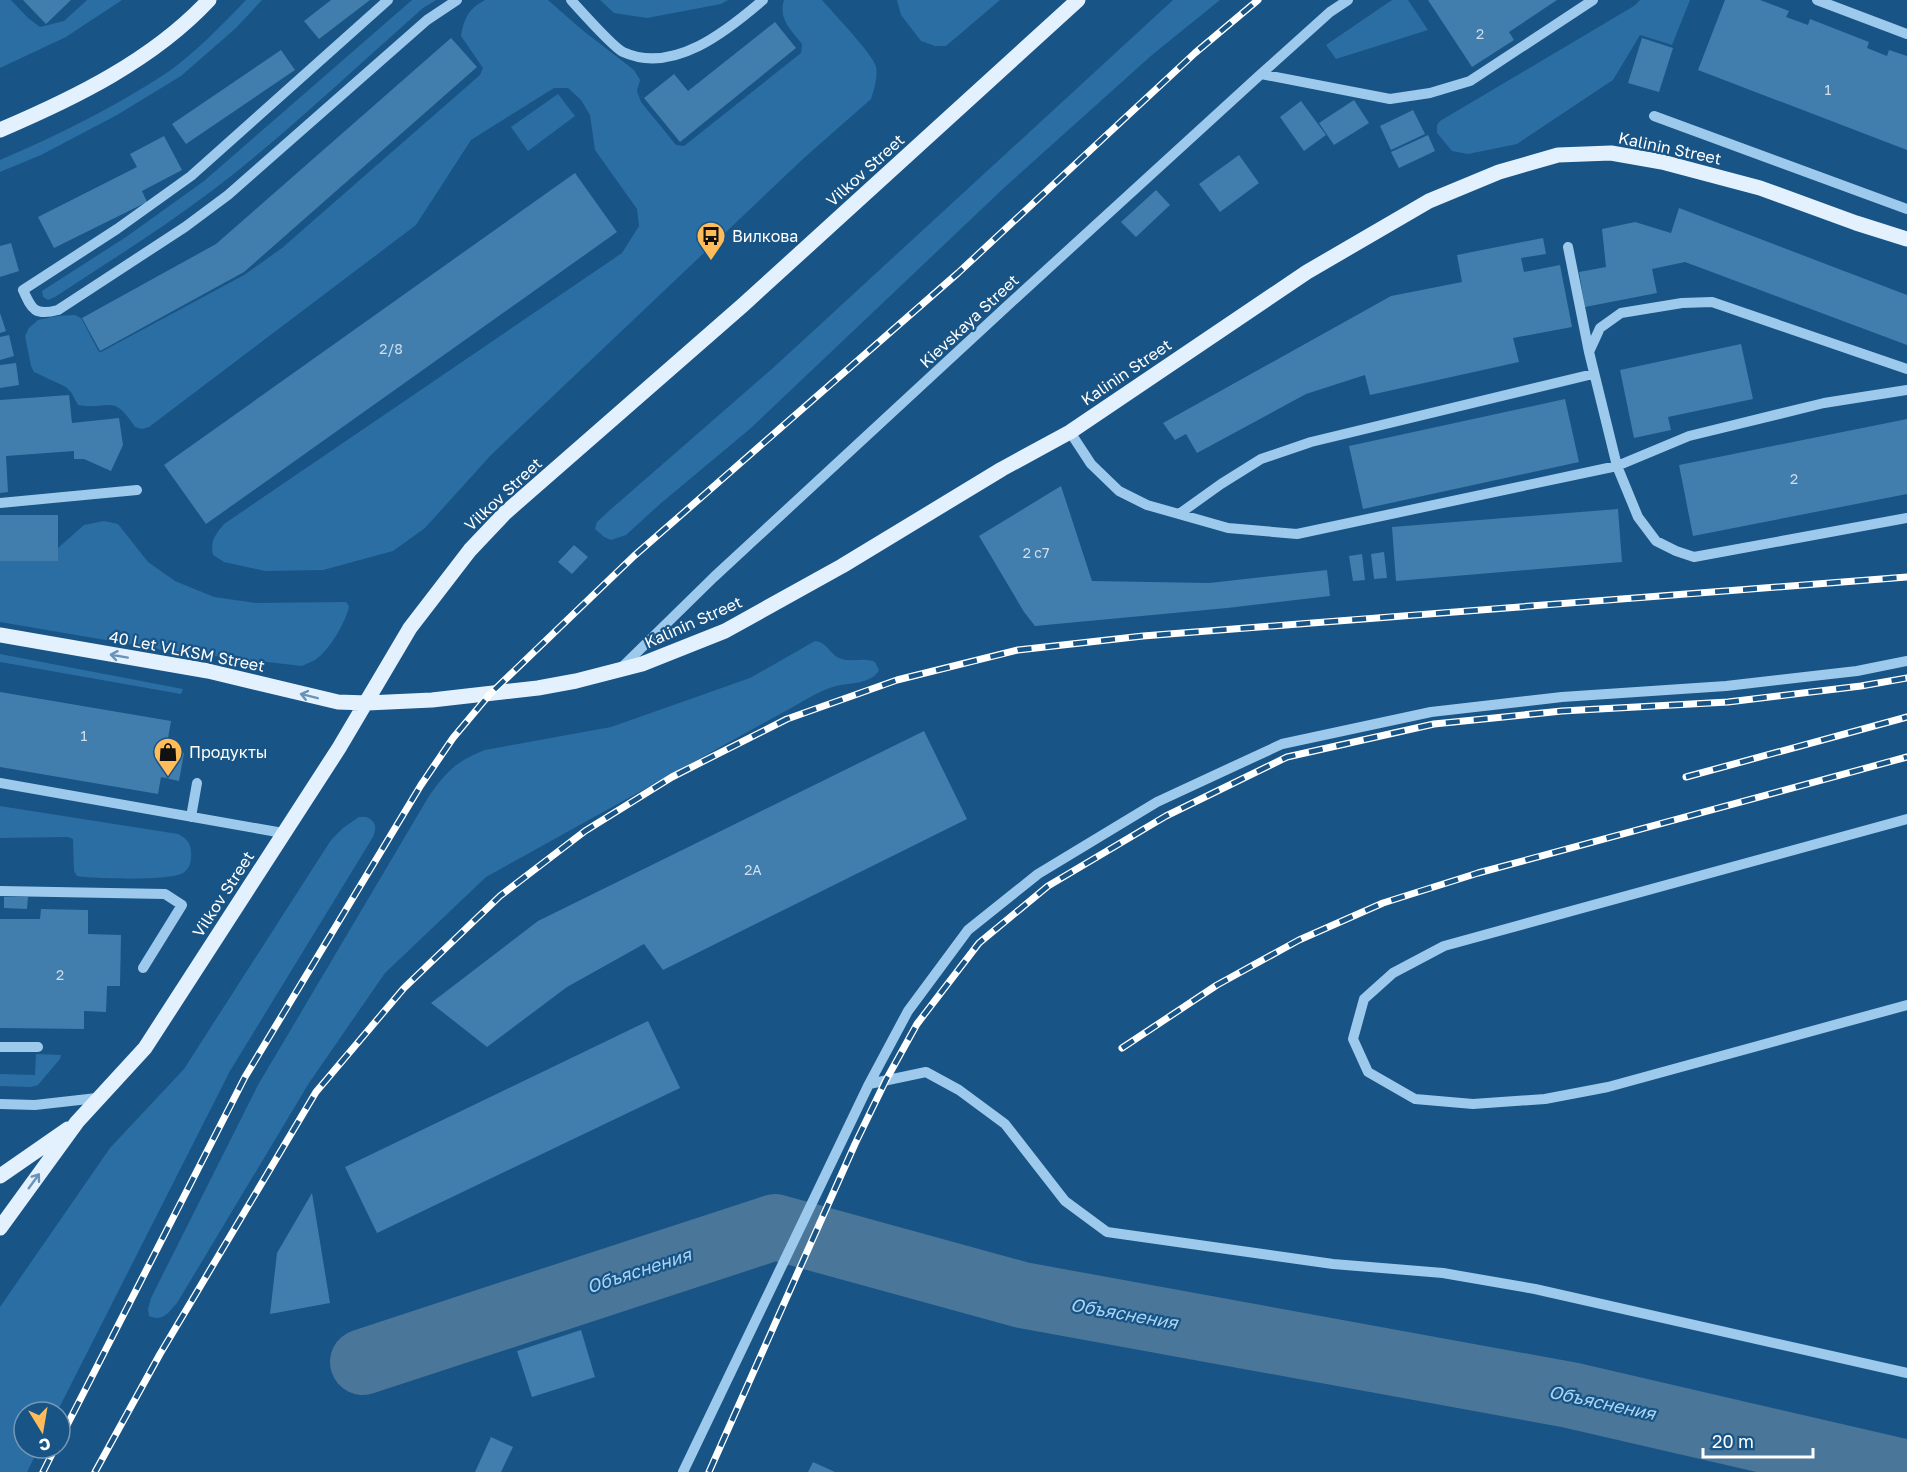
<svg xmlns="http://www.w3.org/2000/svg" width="1907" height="1472" viewBox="0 0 1907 1472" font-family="'Golos Text',sans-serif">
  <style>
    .green { fill: #2b6ea3 }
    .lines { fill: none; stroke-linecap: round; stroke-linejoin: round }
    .river { stroke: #4a769a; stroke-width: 66 }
    .building { fill: #417eae }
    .minor { stroke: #9dcaec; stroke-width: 10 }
    .major { stroke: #e3f1ff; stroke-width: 15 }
    .rail-casing { stroke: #fff; stroke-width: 7 }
    .rail { stroke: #185485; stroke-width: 4.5; stroke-dasharray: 14; stroke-linecap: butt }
    .oneway { stroke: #6993b6 }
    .labels { text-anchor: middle; stroke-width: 4.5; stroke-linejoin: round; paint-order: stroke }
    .number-label { font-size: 14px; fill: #d0dfeb }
    .street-label { font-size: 16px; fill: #fff; stroke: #185485 }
    .poi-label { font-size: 16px; fill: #fff; stroke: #185485; text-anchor: start }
    .water-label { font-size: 18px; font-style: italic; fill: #a9d4f4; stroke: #185485 }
  </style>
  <rect width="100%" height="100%" fill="#185485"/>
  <path class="green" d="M0 0H11L28 18 40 27 64 21 87 0H122L66 37 0 68Z
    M246 0H262L236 28 181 76 117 115 41 155 0 172V160C58 135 115 107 168 72 195 53 223 24 246 0Z
    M412 0H436L423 8C354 69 286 134 213 190 163 228 108 262 55 297L48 300 43 297 42 291 126 237 204 181Z
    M485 0H548L581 29 634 70 640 80 637 91 641 102 676 145 684 146 801 53 802 44C791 30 778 19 784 0H822C832 12 874 55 876 67 878 77 874 90 871 99L804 158 491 455 425 528 393 551 323 570 265 571 224 562 213 555C210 541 215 535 224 524L622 253 639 226 637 209 595 150 590 115 581 100 568 88H554L471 140 416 225 149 427 142 429 135 427C112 392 110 411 78 405L71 392 66 387 34 372 31 366 25 336 29 328 38 320 58 316 75 315 81 318 99 352H101L244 275 282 248 480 75 483 68 461 36C464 19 468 9 485 0Z
    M600 0H728L721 4 647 18 614 13Z
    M897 0H1000L946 46H935L921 41 901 15Z
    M1173 0H1220L1152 55 1006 186 751 428 660 504 626 535 611 540 604 537 595 529 597 522 610 510 773 368Z
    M1392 0H1408L1428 30 1336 59 1326 45Z
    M1640 0H1690L1672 45 1640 35 1613 80 1517 144 1468 154 1452 151 1437 133V125L1440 121 1634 6Z
    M558 94 575 116 528 151 511 127Z
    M104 521 118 524 148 562 175 581 214 597 256 603 346 602 349 606C346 622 329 651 315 660 311 662 306 664 302 666L164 650 0 622V561H58V548L84 525Z
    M815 641C827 642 829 653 839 658 850 663 863 657 875 662L879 670C872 684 849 683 836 686 817 691 798 705 780 714L486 877 385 973 309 1083 177 1303C168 1313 163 1322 149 1316L148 1309 151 1298 258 1085 429 796C448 770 455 762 485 750L611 727 750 678Z
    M0 654 183 689 181 694 0 662Z
    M0 806 178 834C188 839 192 845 191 857 191 863 189 869 183 873 170 881 94 879 77 876L74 871 73 839 68 837 0 838Z
    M359 817H366C376 821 377 827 373 837L230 1071 57 1412H24V1448H39L27 1472H0V1307L110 1148 184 1069 331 840 343 828Z
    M36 1054 61 1055 60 1059 38 1085 31 1087 0 1086V1074L35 1075Z"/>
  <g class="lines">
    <path class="river" d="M363 1362 775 1227 1022 1295 1570 1395 1903 1472"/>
  </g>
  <path class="building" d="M23 0H71L46 24Z
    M331 0H370L319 39 304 21Z
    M1428 0H1557L1509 32 1514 40 1472 67Z
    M1725 0H1760L1789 11 1786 17 1808 25 1810 19 1869 42 1867 48 1887 56 1889 50 1907 56V150L1698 70Z
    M775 22 796 48 680 142 644 98 674 74 688 91Z
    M451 38 477 67 244 272 100 351 82 318 216 244Z
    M1642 38 1673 48 1659 92 1628 83Z
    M281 50 295 70 186 144 172 124Z
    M1354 100 1369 123 1334 145 1319 123Z
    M1301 101 1326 135 1304 151 1280 117Z
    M1413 110 1425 134 1391 150 1380 126Z
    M1428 135 1435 151 1399 168 1391 152Z
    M164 136 182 170 142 191 147 202 54 248 38 217 137 167 130 154Z
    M1239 155 1259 183 1220 212 1199 184Z
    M575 173 617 232 206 524 164 465Z
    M1156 190 1170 205 1136 237 1121 222Z
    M1679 208 1907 295V345L1685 262 1652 269 1657 293 1585 307 1579 272 1606 267 1602 229 1635 222 1671 233Z
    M1543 238 1546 254 1521 258 1524 272 1560 265 1572 327 1513 338 1519 362 1370 395 1365 375 1306 394 1197 453 1186 434 1175 440 1163 423 1391 296 1462 282 1457 255Z
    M11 243 19 271 0 277V246Z
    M0 313 6 331 0 333Z
    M9 335 14 356 0 360V337Z
    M1741 344 1753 399 1668 417 1671 430 1634 438 1620 370Z
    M16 363 19 385 0 388V365Z
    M69 395 72 423 119 418 123 445 111 471 84 459H74V451L6 456 8 492 0 493V400Z
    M1565 399 1579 462 1363 509 1349 446Z
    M1907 419V494L1693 536 1679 465Z
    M1061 486 1092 581 1209 583 1327 570 1330 596 1227 608 1035 626 1024 612 979 536Z
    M1618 509 1622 562 1396 581 1392 527Z
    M0 515H58V561H0Z
    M574 545 588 557 572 574 558 562Z
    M1384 552 1387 578 1374 579 1371 554Z
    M1362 554 1365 580 1353 581 1349 556Z
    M0 692 171 721 166 750 184 753 179 781 161 777 158 794 0 767Z
    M924 731 967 819 663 970 644 944 567 987 487 1047 431 1003 538 921Z
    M4 897H28L27 909 4 908Z
    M41 909 88 910V934L121 935 120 986H107L106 1012 84 1011V1029L0 1028V919H40Z
    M648 1021 680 1088 377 1233 345 1167Z
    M312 1193 330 1303 270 1314 277 1253Z
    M581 1330 595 1377 532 1397 517 1351Z
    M491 1437 513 1447 501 1472H475Z
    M813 1462 835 1472H808Z"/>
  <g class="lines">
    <path class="minor" d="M388 0 191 176 117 229 23 290C32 310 35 316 58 310L185 227 228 195 427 20 457 0
      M571 0C581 11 613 47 623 52 673 75 727 31 763 0
      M1817 0 1907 34
      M1261 74 1390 99 1430 93 1470 81 1593 0
      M1654 116 1907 209
      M1568 247 1589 352
      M1907 369 1712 302 1682 303 1621 313 1600 328 1589 352 1617 466 1638 517 1656 541 1676 551 1694 557 1907 518
      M1070 432 1091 464 1119 491 1147 505 1228 528 1297 534 1617 466 1689 436 1824 403 1907 390
      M0 503 137 490
      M1179 514 1221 484 1261 459 1311 442 1593 374
      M619 670 714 577 1006 307 1261 74 1330 12 1348 0
      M0 783 283 833
      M191 817 197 783
      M1907 819 1444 946 1393 973 1364 999 1353 1039 1368 1072 1415 1099 1473 1104 1545 1099 1608 1087 1907 1005
      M0 891 165 894 182 905 143 968
      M0 1047H38
      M869 1084 908 1011 968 930 1038 874 1157 802 1282 744 1431 712 1562 697 1726 686 1857 671 1907 661
      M0 1104 35 1105 97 1098
      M683 1472 869 1084 926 1072 959 1090 1005 1124 1065 1201 1107 1232 1333 1264 1443 1273 1535 1289 1907 1373"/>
    <path class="major" d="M0 130C75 98 153 60 209 0
      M0 635 208 671 338 702 367 703 432 700 538 688 576 681 642 664 725 631 842 566 1002 469 1070 432 1307 272 1429 201 1499 172 1558 155 1611 153 1662 162 1760 188 1856 223 1907 239
      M0 1176 68 1129
      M0 1228 77 1122 145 1048 339 748 410 628 470 550 505 513 743 305 1078 0"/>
    <g class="rail-casing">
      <path id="rail" d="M1686 777 1907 717
        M1122 1048 1217 985 1299 940 1383 903 1478 873 1907 757
        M60 1439 245 1077 421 785 453 738 489 695 634 556 958 273 1195 53 1258 0
        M43 1472 55 1448
        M95 1472 160 1354 316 1092 404 988 500 896 585 831 672 777 787 719 897 680 1018 650 1143 636 1907 577
        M709 1472 855 1144 886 1080 917 1024 979 943 1048 886 1166 816 1287 757 1434 724 1562 711 1728 702 1861 686 1907 678"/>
    </g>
    <use href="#rail" class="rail"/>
  </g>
  <defs><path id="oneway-shaft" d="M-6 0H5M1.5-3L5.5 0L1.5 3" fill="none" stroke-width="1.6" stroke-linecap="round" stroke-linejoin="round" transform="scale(1.5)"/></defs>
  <g class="oneway">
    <use href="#oneway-shaft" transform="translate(119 656) rotate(-170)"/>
    <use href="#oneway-shaft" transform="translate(309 696) rotate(-166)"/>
    <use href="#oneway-shaft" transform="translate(34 1181) rotate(-54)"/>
  </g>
  <defs>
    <g id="bus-pin" transform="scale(1.5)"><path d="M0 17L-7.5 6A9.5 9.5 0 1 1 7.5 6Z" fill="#ffbc59" stroke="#185485"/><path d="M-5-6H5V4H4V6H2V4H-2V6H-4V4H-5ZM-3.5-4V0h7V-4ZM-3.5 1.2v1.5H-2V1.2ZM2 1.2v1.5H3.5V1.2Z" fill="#111"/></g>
    <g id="shop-pin" transform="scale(1.5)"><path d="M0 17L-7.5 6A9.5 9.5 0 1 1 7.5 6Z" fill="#ffbc59" stroke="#185485"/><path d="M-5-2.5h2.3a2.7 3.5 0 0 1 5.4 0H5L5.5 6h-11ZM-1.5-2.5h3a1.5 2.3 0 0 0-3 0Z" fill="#111"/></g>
  </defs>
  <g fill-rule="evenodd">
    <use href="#bus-pin" x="711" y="236"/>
    <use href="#shop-pin" x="168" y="752"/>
  </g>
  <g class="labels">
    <g class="number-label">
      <text x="1480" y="39">2</text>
      <text x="1828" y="95">1</text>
      <text x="391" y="354">2/8</text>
      <text x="1794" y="484">2</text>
      <text x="1036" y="558">2 с7</text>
      <text x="84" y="741">1</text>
      <text x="753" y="875">2А</text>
      <text x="60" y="980">2</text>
    </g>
    <g class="street-label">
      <text transform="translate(1670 148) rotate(12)" y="6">Kalinin Street</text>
      <text transform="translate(865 170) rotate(-42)" y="6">Vilkov Street</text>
      <text transform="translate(969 321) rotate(-43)" y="6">Kievskaya Street</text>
      <text transform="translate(1126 372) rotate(-34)" y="6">Kalinin Street</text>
      <text transform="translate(503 494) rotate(-43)" y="6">Vilkov Street</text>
      <text transform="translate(693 622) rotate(-24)" y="6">Kalinin Street</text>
      <text transform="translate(187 651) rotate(11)" y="6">40 Let VLKSM Street</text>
      <text transform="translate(223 894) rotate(-57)" y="6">Vilkov Street</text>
    </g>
    <g class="poi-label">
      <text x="732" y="242">Вилкова</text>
      <text x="189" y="758">Продукты</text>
    </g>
    <g class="water-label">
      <text transform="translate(639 1271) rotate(-18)" y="6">Объяснения</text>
      <text transform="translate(1124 1314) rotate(10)" y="6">Объяснения</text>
      <text transform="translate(1602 1403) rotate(12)" y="6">Объяснения</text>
    </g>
  </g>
  <g transform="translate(42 1430) rotate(169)"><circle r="28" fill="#185485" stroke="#7498b6" stroke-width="1.5"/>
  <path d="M0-4.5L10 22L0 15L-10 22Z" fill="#ffbc59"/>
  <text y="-9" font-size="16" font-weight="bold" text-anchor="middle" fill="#ffffff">С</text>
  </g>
  <path d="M1703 1448v9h110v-9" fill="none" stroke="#ffffff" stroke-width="3"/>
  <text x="1712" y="1448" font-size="18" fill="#ffffff" stroke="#185485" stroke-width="4.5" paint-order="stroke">20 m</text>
</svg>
